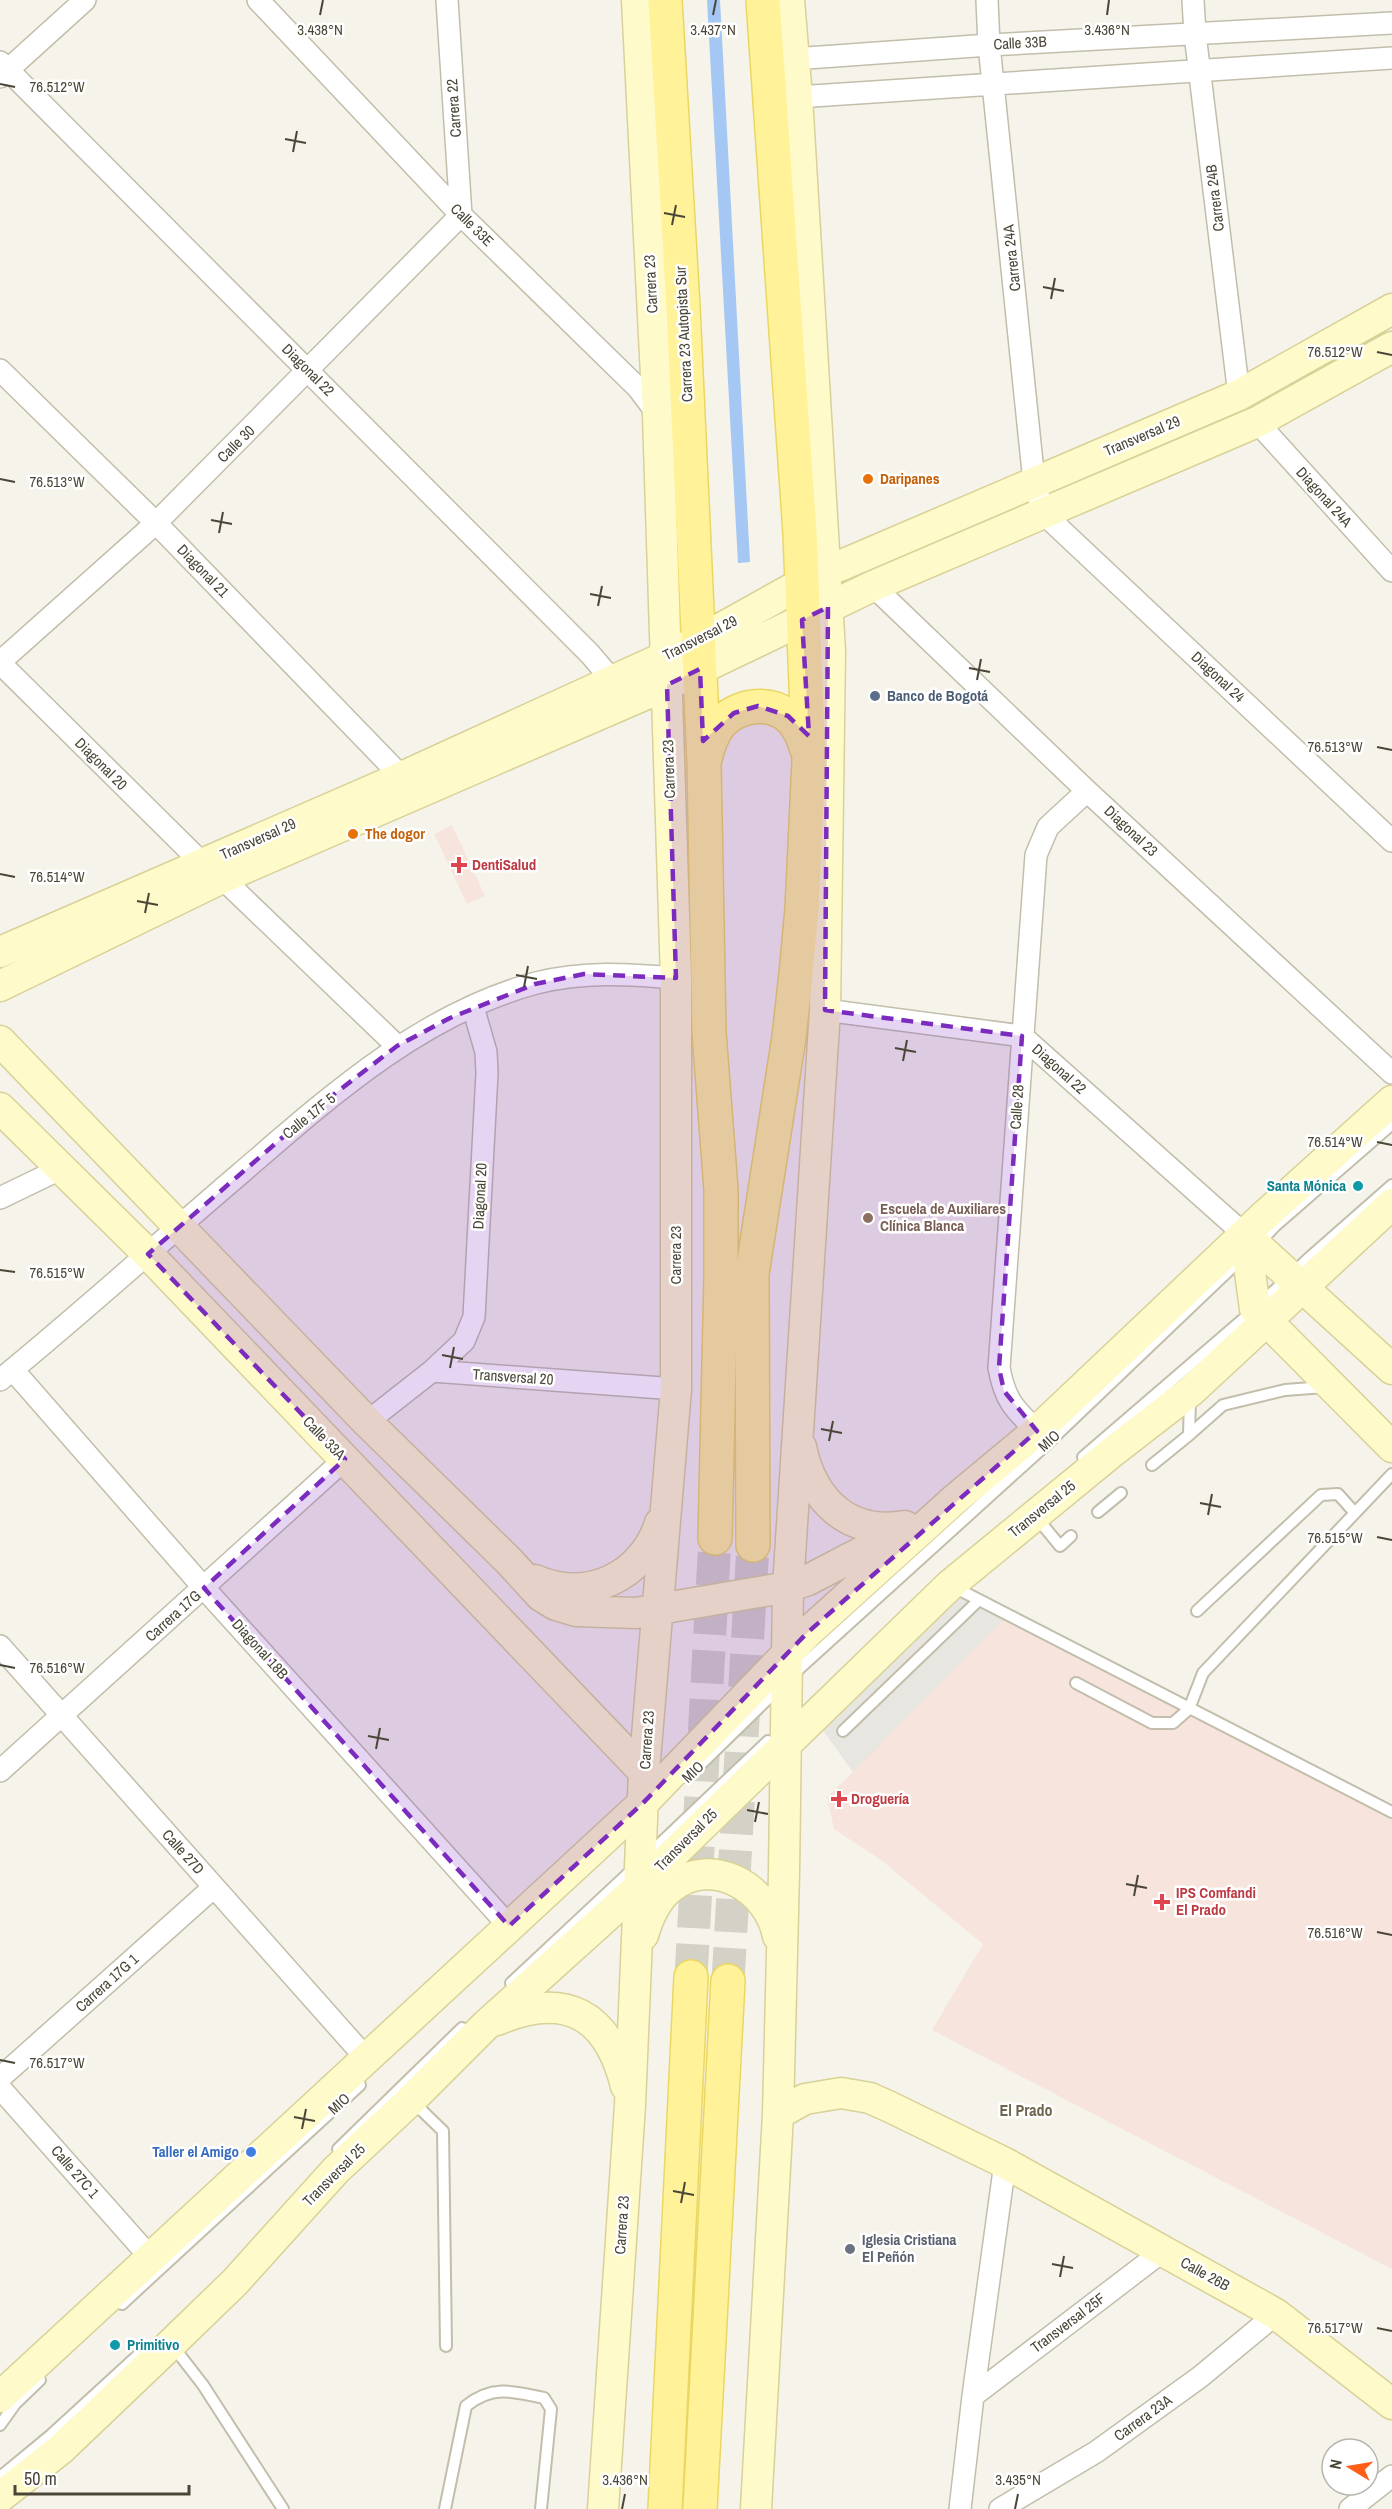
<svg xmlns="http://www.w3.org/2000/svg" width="1392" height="2509" viewBox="0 0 1392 2509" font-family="'Archivo Narrow',sans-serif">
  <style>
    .medical { fill: #f6e4dd }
    .parking { fill: #e7e6e1 }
    .water { fill: #a4c7f4 }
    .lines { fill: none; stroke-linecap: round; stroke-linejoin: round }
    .primary-tunnel { stroke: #d4d1c6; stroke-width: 33; stroke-dasharray: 33 16; stroke-linecap: butt }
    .lane-casing { stroke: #c2beab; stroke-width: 14 }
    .street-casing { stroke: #c2beab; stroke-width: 24 }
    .secondary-casing { stroke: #d8d198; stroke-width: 33 }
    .primary-casing { stroke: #ead763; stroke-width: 36 }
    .lane { stroke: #fff; stroke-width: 10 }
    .street { stroke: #fff; stroke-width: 21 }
    .secondary { stroke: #fffaca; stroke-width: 30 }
    .primary { stroke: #fff299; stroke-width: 33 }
    .marked { fill: #7b2cbf; fill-opacity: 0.2; stroke: #7b2cbf; stroke-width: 4.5; stroke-dasharray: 12 8; stroke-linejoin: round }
    .ticks { fill: none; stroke: #4a4637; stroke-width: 2 }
    .food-dot { fill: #e8710a; stroke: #fff; stroke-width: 2 }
    .service-dot { fill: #5c6f8a; stroke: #fff; stroke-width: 2 }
    .health-dot { fill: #e0444e; stroke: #fff; stroke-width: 2 }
    .culture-dot { fill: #0f9aa8; stroke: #fff; stroke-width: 2 }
    .education-dot { fill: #8d6e63; stroke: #fff; stroke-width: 2 }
    .shop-dot { fill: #3f7fe0; stroke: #fff; stroke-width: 2 }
    .worship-dot { fill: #6b7280; stroke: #fff; stroke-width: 2 }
    .labels { text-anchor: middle; stroke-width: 5; stroke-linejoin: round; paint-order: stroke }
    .street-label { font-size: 15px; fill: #4a4637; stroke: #fff }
    .food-label { font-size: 15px; font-weight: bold; fill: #c56008; stroke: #fff; text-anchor: start }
    .service-label { font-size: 15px; font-weight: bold; fill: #4e5e75; stroke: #fff; text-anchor: start }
    .health-label { font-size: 15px; font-weight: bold; fill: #be3a42; stroke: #fff; text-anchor: start }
    .culture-label { font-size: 15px; font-weight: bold; fill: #0d838f; stroke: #fff; text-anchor: end }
    .education-label { font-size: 15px; font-weight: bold; fill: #785e54; stroke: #fff; text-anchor: start }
    .shop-label { font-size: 15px; font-weight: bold; fill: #366cbe; stroke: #fff; text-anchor: end }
    .worship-label { font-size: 15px; font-weight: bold; fill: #5b616d; stroke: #fff; text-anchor: start }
    .neighbourhood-label { font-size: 16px; font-weight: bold; fill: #6e664e; stroke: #fff }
    .ticks-label { font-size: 15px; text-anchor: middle; fill: #4a4637; stroke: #fff; stroke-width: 5; stroke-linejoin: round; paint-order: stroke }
  </style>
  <rect width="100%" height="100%" fill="#f6f4ea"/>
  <path class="medical" d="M452 825 485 896 467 904 434 834Z
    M950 1585 1392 1812V2269L932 2030 983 1944 881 1860 834 1829 827 1797 853 1772 813 1716Z"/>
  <path class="parking" d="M950 1585 1007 1616 853 1772 813 1716Z"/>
  <path class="water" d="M707 0H720L750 562 738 563Z"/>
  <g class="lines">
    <path class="primary-tunnel" d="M691 1977 715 1538
      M728 1981 753 1545"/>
    <g class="lane-casing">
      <path id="lane" d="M1258 1244 1275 1226 1392 1124
        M1189 1435 1223 1405 1285 1390 1325 1387
        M1083 1457 1255 1309 1309 1258 1392 1185
        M1152 1465 1189 1435 1190 1399
        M1098 1512 1121 1493
        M1037 1518 1060 1546 1071 1536
        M952 1586 1392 1812
        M1197 1611 1321 1495 1338 1494 1355 1513
        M791 1676 1046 1445 1244 1256
        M1076 1683 1152 1723H1173L1189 1709 1203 1673 1392 1474
        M843 1731 978 1601
        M695 1770 780 1687
        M647 1856 768 1741
        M511 1983 633 1869
        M412 2101 443 2131 446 2346
        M338 2149 462 2028
        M122 2304 360 2085
        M172 2345 203 2385 283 2509
        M0 2425 15 2404 40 2380
        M0 2477 51 2435 146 2348
        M445 2509 466 2406C492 2385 513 2391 544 2398L551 2409 541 2509"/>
    </g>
    <g class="street-casing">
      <path id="street" d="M258 0 461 215 638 388 659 416
        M987 0 989 45 1034 482 1044 514 1392 841
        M1193 0 1195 34 1239 395
        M793 59 989 45 1392 23
        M0 62 590 654 613 681
        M0 77 85 0
        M797 97 1392 58
        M0 370 156 523 402 777
        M1257 422 1392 571
        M873 586 1087 791 1392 1073
        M0 662 156 523 461 215 447 0
        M0 663 202 863
        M222 878 397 1046
        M825 1010 1022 1036 1245 1235
        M0 1198 60 1169
        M13 1370 204 1588 509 1926
        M432 1371 464 1341 474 1317 487 1073 486 1052 473 1007
        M0 1380C82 1313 160 1242 241 1173 329 1097 421 1014 536 983 584 971 627 974 676 978
        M367 1422 432 1371 676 1389
        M1037 1431C1014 1409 1005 1400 999 1368L1036 855 1048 827 1087 791
        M0 1646 366 2058
        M0 1771 345 1459
        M0 2078 214 1887
        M0 2088 150 2257
        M973 2396 1163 2251
        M960 2509 973 2396 1005 2163
        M1000 2509 1096 2452 1200 2377 1276 2314
        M1350 2509 1392 2476"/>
    </g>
    <g class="secondary-casing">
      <path id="secondary" d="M0 952 402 777 667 656 698 641 824 571 842 565 1239 395 1392 309
        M0 986 222 878 667 685 873 586 1257 422 1392 347
        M0 1041 367 1422 509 1561 541 1596 556 1605 576 1611 636 1613 788 1587 808 1580 908 1528
        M0 1108 148 1254 644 1772
        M1245 1235 1255 1309 1392 1447
        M1245 1235 1392 1369
        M801 1447C812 1500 848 1536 905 1526
        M535 1580C587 1603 643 1577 660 1523
        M643 1935C648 1918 655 1900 670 1888 712 1854 769 1888 778 1936
        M497 2020C566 1991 608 2014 626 2086
        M778 2114 805 2099 841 2093 870 2098 890 2107 1005 2163 1276 2314 1392 2404
        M0 2397 643 1803 807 1633 954 1500 1037 1431 1264 1216 1392 1101
        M0 2497 61 2449 171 2344 235 2282 336 2170 411 2100 486 2025 639 1887 950 1585 1111 1453 1191 1391 1392 1204
        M603 2509 630 2105 644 1772 676 1389V978L658 415 637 0
        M756 2509 778 2114 784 1872 788 1587 825 1010 830 651 797 97 789 0"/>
    </g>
    <g class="primary-casing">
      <path id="primary" d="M665 0 683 307 704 762 709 1032 721 1190V1276L715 1538
        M705 759C708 746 712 734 720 724 738 704 773 699 792 720 800 729 804 739 807 750
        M753 1545 752 1274 789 1037 796 974 802 909 809 761 800 533 763 0
        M665 2509 691 1977
        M700 2509 728 1981"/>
    </g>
    <use href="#lane" class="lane"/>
    <use href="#street" class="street"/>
    <use href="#secondary" class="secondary"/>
    <use href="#primary" class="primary"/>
  </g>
  <path class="marked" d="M828 607 825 1010 1022 1036 999 1368 1004 1391 1037 1431 807 1633 643 1803 509 1926 204 1588 345 1459 148 1254 320 1105 397 1046 450 1018 535 984 584 974 676 978 667 685 700 669 703 741 734 713 758 706 788 716 809 736 802 620Z"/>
  <path class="ticks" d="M320 15 323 0M713 15 716 0M1107 15 1109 0M0 84 15 87M285 139 306 143M293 152 297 131M664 213 685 217M672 225 676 205M1043 287 1064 291M1051 299 1055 278M1377 352 1392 355M0 479 15 482M211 520 232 524M219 533 223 512M590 594 611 598M598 606 602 586M969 668 990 672M977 680 981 659M1377 747 1392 750M0 874 15 877M137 901 158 905M145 913 149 893M516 975 537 979M524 987 528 966M895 1048 916 1052M903 1061 907 1040M1377 1142 1392 1145M0 1270 15 1272M442 1355 463 1359M450 1368 454 1347M821 1429 842 1433M829 1441 833 1421M1200 1503 1221 1507M1208 1515 1212 1494M1377 1537 1392 1540M0 1665 15 1668M368 1736 389 1740M376 1749 380 1728M747 1810 768 1814M755 1822 759 1802M1126 1884 1147 1888M1134 1896 1138 1875M1377 1932 1392 1935M0 2060 15 2063M294 2117 315 2121M302 2129 306 2109M673 2191 694 2195M681 2203 685 2182M1052 2264 1073 2268M1060 2277 1064 2256M1377 2328 1392 2331M622 2509 625 2494M1015 2509 1018 2494"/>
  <g class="food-dot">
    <circle cx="868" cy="479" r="6"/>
    <circle cx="353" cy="834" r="6"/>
  </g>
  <circle class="service-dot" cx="875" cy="696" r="6"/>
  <g class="health-dot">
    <path d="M456 856h6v6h6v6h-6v6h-6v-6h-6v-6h6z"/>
    <path d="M836 1790h6v6h6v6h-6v6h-6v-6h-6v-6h6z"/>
    <path d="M1159 1893h6v6h6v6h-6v6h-6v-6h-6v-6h6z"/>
  </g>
  <g class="culture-dot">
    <circle cx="1358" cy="1186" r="6"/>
    <circle cx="115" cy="2345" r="6"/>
  </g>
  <circle class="education-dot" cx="868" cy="1218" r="6"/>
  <circle class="shop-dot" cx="251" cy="2152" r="6"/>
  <circle class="worship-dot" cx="850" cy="2249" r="6"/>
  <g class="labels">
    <g class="street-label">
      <text transform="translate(1020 43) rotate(-3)" y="5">Calle 33B</text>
      <text transform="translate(454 108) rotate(-94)" y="5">Carrera 22</text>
      <text transform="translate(1215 198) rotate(-97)" y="5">Carrera 24B</text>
      <text transform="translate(472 225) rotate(45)" y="5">Calle 33E</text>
      <text transform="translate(1012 258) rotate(-96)" y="5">Carrera 24A</text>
      <text transform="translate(651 284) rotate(-93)" y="5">Carrera 23</text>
      <text transform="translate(684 334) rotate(-93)" y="5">Carrera 23 Autopista Sur</text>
      <text transform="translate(308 370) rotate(45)" y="5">Diagonal 22</text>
      <text transform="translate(1142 436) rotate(-23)" y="5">Transversal 29</text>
      <text transform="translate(236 444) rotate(-45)" y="5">Calle 30</text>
      <text transform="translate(1324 497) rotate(48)" y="5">Diagonal 24A</text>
      <text transform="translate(203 571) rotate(46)" y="5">Diagonal 21</text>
      <text transform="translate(700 638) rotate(-27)" y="5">Transversal 29</text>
      <text transform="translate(1218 677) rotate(43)" y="5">Diagonal 24</text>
      <text transform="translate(101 764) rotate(45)" y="5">Diagonal 20</text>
      <text transform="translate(669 769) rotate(-92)" y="5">Carrera 23</text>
      <text transform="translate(1131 831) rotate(43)" y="5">Diagonal 23</text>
      <text transform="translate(258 839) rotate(-24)" y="5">Transversal 29</text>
      <text transform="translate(1059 1069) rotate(42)" y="5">Diagonal 22</text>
      <text transform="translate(1017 1107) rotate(-86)" y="5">Calle 28</text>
      <text transform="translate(309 1116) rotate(-39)" y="5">Calle 17F 5</text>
      <text transform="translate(480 1196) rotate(-87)" y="5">Diagonal 20</text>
      <text transform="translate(676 1255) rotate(-90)" y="5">Carrera 23</text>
      <text transform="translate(513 1377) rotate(4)" y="5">Transversal 20</text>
      <text transform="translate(324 1438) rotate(46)" y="5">Calle 33A</text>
      <text transform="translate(1049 1441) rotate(-43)" y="5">MIO</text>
      <text transform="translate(1042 1509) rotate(-39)" y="5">Transversal 25</text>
      <text transform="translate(173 1616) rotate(-42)" y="5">Carrera 17G</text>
      <text transform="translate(260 1649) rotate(48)" y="5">Diagonal 18B</text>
      <text transform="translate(647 1740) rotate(-86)" y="5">Carrera 23</text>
      <text transform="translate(693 1772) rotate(-44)" y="5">MIO</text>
      <text transform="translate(686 1840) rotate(-45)" y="5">Transversal 25</text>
      <text transform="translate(183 1852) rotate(48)" y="5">Calle 27D</text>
      <text transform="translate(107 1983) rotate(-42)" y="5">Carrera 17G 1</text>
      <text transform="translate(339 2104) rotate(-43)" y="5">MIO</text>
      <text transform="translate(75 2172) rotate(49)" y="5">Calle 27C 1</text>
      <text transform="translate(334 2175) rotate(-45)" y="5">Transversal 25</text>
      <text transform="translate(622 2225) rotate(-86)" y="5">Carrera 23</text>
      <text transform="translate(1205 2274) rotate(29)" y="5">Calle 26B</text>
      <text transform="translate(1068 2323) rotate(-37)" y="5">Transversal 25F</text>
      <text transform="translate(1143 2418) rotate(-36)" y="5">Carrera 23A</text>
    </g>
    <g class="food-label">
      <text x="880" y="484">Daripanes</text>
      <text x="365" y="839">The dogor</text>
    </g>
    <g class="service-label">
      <text x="887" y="701">Banco de Bogotá</text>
    </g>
    <g class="health-label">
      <text x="472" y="870">DentiSalud</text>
      <text x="851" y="1804">Droguería</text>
      <text x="1176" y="1898">IPS Comfandi<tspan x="1176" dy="17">El Prado</tspan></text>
    </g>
    <g class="culture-label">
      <text x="1346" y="1191">Santa Mónica</text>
      <text x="127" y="2350" text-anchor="start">Primitivo</text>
    </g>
    <g class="education-label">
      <text x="880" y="1214">Escuela de Auxiliares<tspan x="880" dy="17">Clínica Blanca</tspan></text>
    </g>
    <g class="shop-label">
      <text x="239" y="2157">Taller el Amigo</text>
    </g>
    <g class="worship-label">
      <text x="862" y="2245">Iglesia Cristiana<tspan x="862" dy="17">El Peñón</tspan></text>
    </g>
    <g class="neighbourhood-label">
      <text x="1026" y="2116">El Prado</text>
    </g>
  </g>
  <g class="ticks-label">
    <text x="320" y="35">3.438°N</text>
    <text x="713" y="35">3.437°N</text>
    <text x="1107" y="35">3.436°N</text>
    <text x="57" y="92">76.512°W</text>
    <text x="1335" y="357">76.512°W</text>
    <text x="57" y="487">76.513°W</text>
    <text x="1335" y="752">76.513°W</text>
    <text x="57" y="882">76.514°W</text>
    <text x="1335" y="1147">76.514°W</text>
    <text x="57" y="1278">76.515°W</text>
    <text x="1335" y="1543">76.515°W</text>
    <text x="57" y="1673">76.516°W</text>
    <text x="1335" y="1938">76.516°W</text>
    <text x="57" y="2068">76.517°W</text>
    <text x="1335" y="2333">76.517°W</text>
    <text x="625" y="2485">3.436°N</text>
    <text x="1018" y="2485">3.435°N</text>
  </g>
  <g transform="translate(1350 2467) rotate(281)"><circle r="28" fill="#ffffff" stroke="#b7b5af" stroke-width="1.5"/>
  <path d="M0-4.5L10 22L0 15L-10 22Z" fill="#ff5e17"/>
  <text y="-9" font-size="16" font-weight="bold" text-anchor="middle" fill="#4a4637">N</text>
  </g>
  <path d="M15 2485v9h174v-9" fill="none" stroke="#4a4637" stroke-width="3"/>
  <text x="24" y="2485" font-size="18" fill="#4a4637" stroke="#ffffff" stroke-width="4.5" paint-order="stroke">50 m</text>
</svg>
